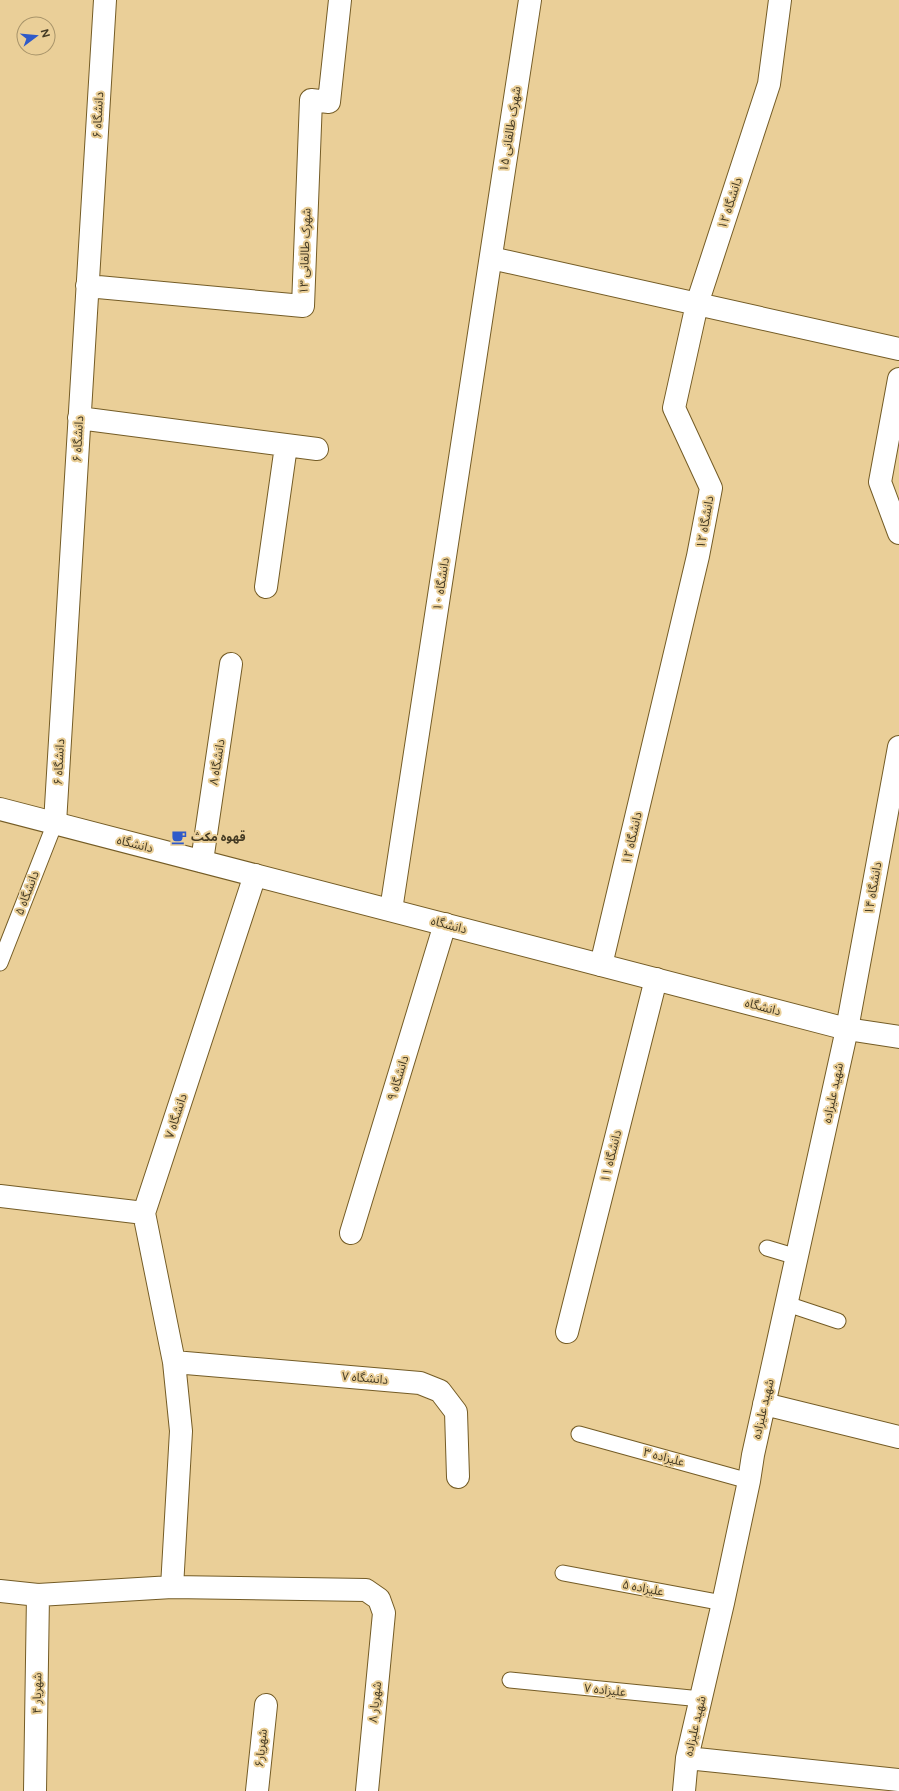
<svg xmlns="http://www.w3.org/2000/svg" width="899" height="1791" viewBox="0 0 899 1791" font-family="Figtree,'Noto Sans Arabic',sans-serif">
  <style>
    .lines { fill: none; stroke-linecap: round; stroke-linejoin: round }
    .lane-casing { stroke: #745c26; stroke-width: 17 }
    .street-casing { stroke: #745c26; stroke-width: 24 }
    .secondary-casing { stroke: #745c26; stroke-width: 24 }
    .lane { stroke: #fff; stroke-width: 15 }
    .street { stroke: #fff; stroke-width: 22 }
    .secondary { stroke: #fff; stroke-width: 22 }
    .labels { text-anchor: middle; stroke-width: 4; stroke-linejoin: round; paint-order: stroke }
    .street-label { font-size: 12px; fill: #453b24; stroke: #eacf98 }
    .poi-label { font-size: 12px; font-weight: bold; fill: #453b24; stroke: #eacf98; text-anchor: start }
  </style>
  <rect width="100%" height="100%" fill="#eacf98"/>
  <g class="lines">
    <g class="lane-casing">
      <path id="lane" d="M0 963 55 823
        M767 1248 797 1257
        M787 1304 838 1321
        M579 1434 749 1481
        M563 1573 723 1603
        M510 1680 701 1699"/>
    </g>
    <g class="street-casing">
      <path id="street" d="M491 258 899 349
        M87 286 303 306 311 100 329 102 340 0
        M899 379 880 482 899 533
        M79 418 317 449
        M266 587 286 446
        M55 823 105 0
        M202 861 231 664
        M391 910 530 0
        M601 965 698 556 711 488 674 408 697 304 769 84 780 0
        M0 1196 144 1213
        M351 1233 445 924
        M567 1332 656 979
        M174 1362 420 1383 440 1391 456 1412 458 1477
        M764 1404 899 1437
        M172 1587 181 1431 174 1362 144 1213 255 875
        M0 1591 38 1595 172 1587 366 1590 379 1599 384 1613 367 1791
        M687 1758 899 1780
        M35 1791 38 1595
        M257 1791 266 1705
        M684 1791 687 1758 723 1603 749 1481 753 1455 847 1029 899 747"/>
    </g>
    <g class="secondary-casing">
      <path id="secondary" d="M0 809 847 1029 899 1037"/>
    </g>
    <use href="#lane" class="lane"/>
    <use href="#street" class="street"/>
    <use href="#secondary" class="secondary"/>
  </g>
  <defs>
    <g id="cafe-bare" transform="scale(1.2)"><path d="M-5.5-4.5H6V0H3Q3 3.5 0 3.5H-2.5Q-5.5 3.5-5.5 0ZM3-3.2v2h1.7v-2ZM-6 4.5H4V6H-6Z" fill="#2f5ac9" stroke="#eacf98" stroke-width="2.5" paint-order="stroke"/></g>
  </defs>
  <g fill-rule="evenodd">
    <use href="#cafe-bare" x="179" y="837"/>
  </g>
  <g class="labels">
    <g class="street-label">
      <text transform="translate(98 115) rotate(-87)" y="4">دانشگاه ۶</text>
      <text transform="translate(510 129) rotate(-81)" y="4">شهرک طالقانی ۱۵</text>
      <text transform="translate(730 203) rotate(-72)" y="4">دانشگاه ۱۲</text>
      <text transform="translate(305 251) rotate(-88)" y="4">شهرک طالقانی ۱۳</text>
      <text transform="translate(78 439) rotate(-87)" y="4">دانشگاه ۶</text>
      <text transform="translate(705 522) rotate(-80)" y="4">دانشگاه ۱۲</text>
      <text transform="translate(441 584) rotate(-81)" y="4">دانشگاه ۱۰</text>
      <text transform="translate(59 762) rotate(-87)" y="4">دانشگاه ۶</text>
      <text transform="translate(217 762) rotate(-81)" y="4">دانشگاه ۸</text>
      <text transform="translate(632 838) rotate(-77)" y="4">دانشگاه ۱۲</text>
      <text transform="translate(135 844) rotate(14)" y="4">دانشگاه</text>
      <text transform="translate(873 888) rotate(-80)" y="4">دانشگاه ۱۴</text>
      <text transform="translate(27 893) rotate(-69)" y="4">دانشگاه ۵</text>
      <text transform="translate(449 925) rotate(15)" y="4">دانشگاه</text>
      <text transform="translate(763 1007) rotate(15)" y="4">دانشگاه</text>
      <text transform="translate(398 1078) rotate(-73)" y="4">دانشگاه ۹</text>
      <text transform="translate(833 1093) rotate(-78)" y="4">شهید علیزاده</text>
      <text transform="translate(176 1116) rotate(-72)" y="4">دانشگاه ۷</text>
      <text transform="translate(611 1156) rotate(-76)" y="4">دانشگاه ۱۱</text>
      <text transform="translate(365 1378) rotate(5)" y="4">دانشگاه ۷</text>
      <text transform="translate(763 1409) rotate(-77)" y="4">شهید علیزاده</text>
      <text transform="translate(664 1457) rotate(15)" y="4">علیزاده ۳</text>
      <text transform="translate(643 1588) rotate(11)" y="4">علیزاده ۵</text>
      <text transform="translate(605 1690) rotate(6)" y="4">علیزاده ۷</text>
      <text transform="translate(37 1693) rotate(-89)" y="4">شهریار ۴</text>
      <text transform="translate(375 1702) rotate(-84)" y="4">شهریار ۸</text>
      <text transform="translate(695 1726) rotate(-77)" y="4">شهید علیزاده</text>
      <text transform="translate(261 1748) rotate(-84)" y="4">شهریار۶</text>
    </g>
    <g class="poi-label">
      <text x="191" y="841">قهوه مکث</text>
    </g>
  </g>
  <g transform="translate(36 36) rotate(74)"><circle r="19" fill="#eacf98" stroke="#a8946a"/>
  <path d="M0-3L7 15L0 10L-7 15Z" fill="#2f5ac9"/>
  <text y="-6" font-size="11" font-weight="bold" text-anchor="middle" fill="#453b24">N</text>
  </g>
</svg>
